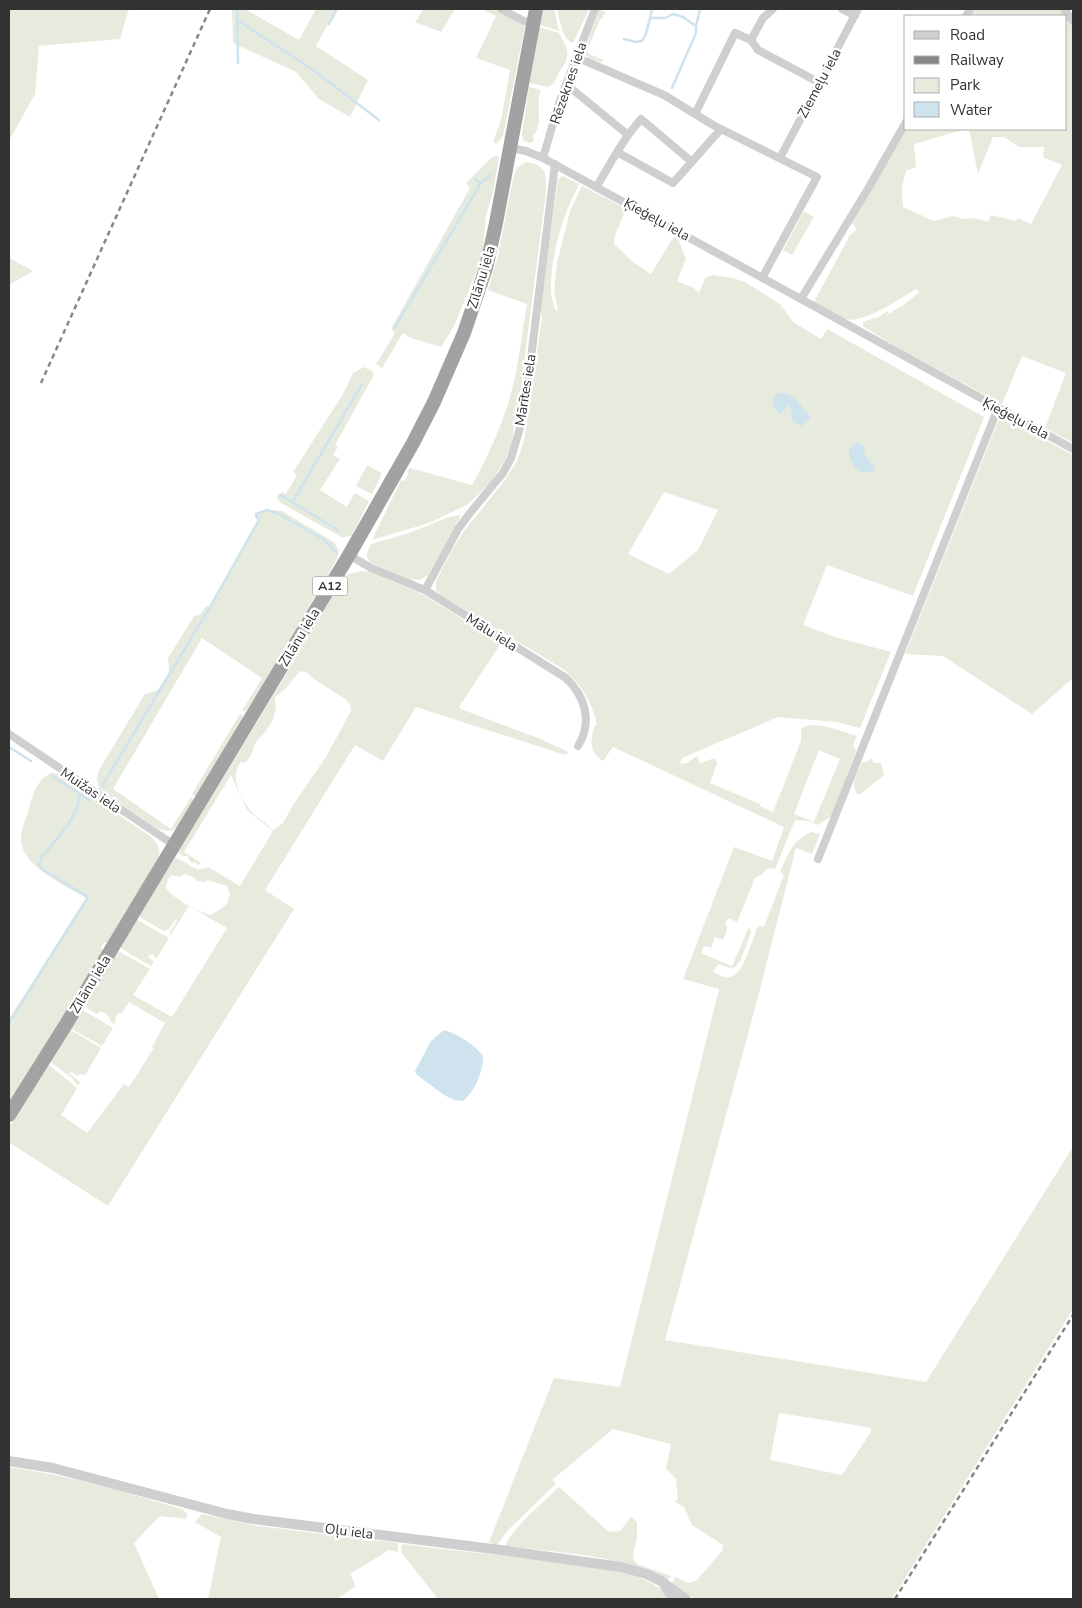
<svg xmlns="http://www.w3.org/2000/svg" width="1082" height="1608" viewBox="0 0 1082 1608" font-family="'Nunito Sans',sans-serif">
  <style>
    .green { fill: #e6ebde; fill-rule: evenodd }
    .water { fill: #cee3ed }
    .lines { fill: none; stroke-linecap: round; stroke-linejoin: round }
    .stream { stroke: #cee3ed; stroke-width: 2.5 }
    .minor { stroke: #cfcfcf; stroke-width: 8 }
    .tertiary { stroke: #cfcfcf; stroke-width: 10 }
    .trunk { stroke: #a2a2a2; stroke-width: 14 }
    .rail { stroke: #878787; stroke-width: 2.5; stroke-dasharray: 5 4; stroke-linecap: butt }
    .labels { text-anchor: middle; stroke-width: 5; stroke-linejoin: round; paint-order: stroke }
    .shield { fill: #fff; stroke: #707070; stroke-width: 1 }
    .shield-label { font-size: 12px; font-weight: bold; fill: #323232 }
    .street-label { font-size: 14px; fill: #323232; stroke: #fff }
  </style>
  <rect width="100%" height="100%" fill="#fff"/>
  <path class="green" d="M9 9H129L120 39 39 46 35 94 9 141Z
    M232 9H245L299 40 316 9H336L316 46 368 80 350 117 319 99 296 72 233 43Z
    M424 9H455L441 32 415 22Z
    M482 9H493L525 26 503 136 497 144 493 142 501 120 510 70 476 58 496 16Z
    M543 9H554L559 31 540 25Z
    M557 9H589L574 41 572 43C561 36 560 20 557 9Z
    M973 9H1061L1073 27V443L1045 428 1066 373 1022 356 1002 404 898 348 863 326V322L874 318 876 319 887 311 890 314C896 308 901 307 905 304 910 300 913 297 919 293L917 289C899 298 862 327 841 318 832 314 823 307 814 302L850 235 856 230 855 226 851 223 906 129H966L914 144 916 167 906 171 902 186 903 207 934 221 953 216 964 219 974 218 988 222 991 215 1016 221 1018 218 1031 224 1062 165 1043 157 1044 147H1019L1004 137H993L978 174 969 129H1066V16H969Z
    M599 10 606 12 599 22 587 51 589 54 604 60 600 62C593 60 586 58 584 51Z
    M539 27 559 33C570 53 571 55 558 74 555 80 555 84 548 87L529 83Z
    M529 87 541 90C534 106 545 122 533 136L534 141 529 143 523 140 522 134Z
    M496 156 499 157 493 193 486 215 482 258 454 326 441 347 411 338 403 333 382 368 376 364 395 333 392 330V327L470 188 466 183 491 158Z
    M526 162C551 165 546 181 545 200L519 402 511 445 505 460 492 481 467 505 429 523 372 540 401 480 404 481 409 473 407 471 410 468 472 485C486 460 498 434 507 407 518 374 521 338 527 304L488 290 497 259 514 175 517 168Z
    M563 176 579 184C563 214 550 257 551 291 551 297 554 304 555 310H558L554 291 557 263 570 211 582 186 623 207 625 212 615 235 614 244 633 262 651 274 673 238 677 236 686 259 677 281 694 288 699 293 705 278 711 275 733 278 745 282 780 304 793 322 821 339 827 329 984 417 913 596 827 565 803 625 835 637 891 652 860 728 837 722 778 717 682 758 680 764 687 763 697 756 700 763 715 758 717 763 710 783 760 804V806L773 812 801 741V729C813 719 843 732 857 736L853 746 856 751 832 816 818 825 809 821 795 820 775 869 768 868 762 874 755 878 737 922 728 918 725 925 728 927 723 940 715 937 711 948 704 946 701 953 732 966 749 927 751 931 750 935 741 960 735 967 732 969 719 964 713 971C742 995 749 944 758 926L764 927 784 875 780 872C789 853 792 841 811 832L820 834 812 854 796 848 758 997 665 1340 926 1382 1073 1147V1309L892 1599H695L672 1584 675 1577 689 1583 697 1580 722 1551 723 1545 692 1525 684 1507 675 1502 678 1498 676 1479 666 1469 671 1444 613 1429 552 1480 556 1484 508 1530 497 1545 489 1542 554 1378 620 1387 719 989 683 979 734 847 772 861 784 827 613 747 603 761C590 754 589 739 595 725L597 724C592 702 581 683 563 669L441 595 436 590V581L452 550 464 531 505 480 517 461 524 441 542 317 540 310 558 179ZM664 492 718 510 698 550 669 574 628 554ZM819 750 840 759 814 822 794 814ZM779 1413 868 1427 871 1429V1432L842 1475 770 1460Z
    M804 211 814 217 792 255 783 250Z
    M9 258 33 271 9 285Z
    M364 367 371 370 374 375 335 445 338 447 333 455 340 459 320 490 347 507 355 493 369 501 352 535 343 538 281 503 277 499V496L282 492 286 494 297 475 293 472 343 394 353 373Z
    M1000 416 1073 455V678L1032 714 943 656 905 654Z
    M367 465 382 473 372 494 356 486Z
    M267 510 282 511 334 542 339 551 337 559 256 697 246 711H242L262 678 202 638 113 789 171 829 191 797 194 800C190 807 179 829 171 831 167 831 162 830 158 829L99 789 97 779 99 770 145 694 158 690 169 672 168 658 194 616 200 615 206 606 211 607 259 520 256 516V514Z
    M461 515 428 575 420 580 409 579 371 563C364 557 368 551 371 544L409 533 449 517Z
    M362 571 370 572 422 594 501 643 459 707 461 709 543 740 568 752 567 755 562 754 416 707 383 761 355 745 265 890 294 909 108 1206 10 1143 9 1145V1127L49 1065 77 1088 61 1115 87 1133 124 1084 129 1087 154 1048 152 1047 165 1023 129 1002 122 1013H119L116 1016 115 1024 111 1022 109 1017 103 1012H99L97 1014 88 1009 86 1004 97 985 99 986 101 981 100 980 116 953 120 952 150 969 133 995 172 1017 227 928 189 906 170 936V932L177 921 176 919 169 929 164 931 141 918 139 915 175 858C188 860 194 875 208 867L240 886 273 831 247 810 231 775 184 852 201 863 197 866 196 862 192 863 190 861 188 856H183L178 852 316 625 332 596 348 574ZM300 671 308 673 314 679 345 699 350 704 351 711 326 757 293 805 283 823 273 830C266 823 256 817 249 809 240 797 229 775 241 762H246C256 751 251 750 257 741 259 737 263 735 265 732 272 724 279 708 274 698L286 688ZM185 874 195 878 197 881 205 882 208 880 227 886 230 894 226 905 211 915C201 913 169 897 166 887L168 879 172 875 179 877Z
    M240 714 243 716 242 719 196 797 192 794Z
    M871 758 874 763H881L884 775 860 794H857C850 783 857 773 862 762H866Z
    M51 773 59 774 150 836C159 844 161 850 157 861L107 943 105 942 101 948 103 950 55 1031 9 1105V1019L86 898C65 885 20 866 21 838 21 827 27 818 29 808 33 794 37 780 51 773Z
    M136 919 169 938 156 959 153 954 148 956 154 962 151 966 130 954 120 947Z
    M82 1011 86 1012 113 1028 102 1046 70 1028Z
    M69 1029 101 1048 85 1075 80 1074 78 1076 70 1072 69 1073 80 1082 78 1086 72 1078 53 1064 50 1061Z
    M9 1467C67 1475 125 1492 182 1509L188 1515 186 1519 160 1516 134 1543 159 1599H9Z
    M559 1487 609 1532 620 1531 631 1517 637 1522C637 1527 637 1533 637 1538 636 1548 629 1555 637 1564L671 1576 667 1580C618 1554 560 1553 506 1546 506 1534 549 1497 559 1487Z
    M202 1514 258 1526 398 1543V1552L389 1550 350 1574 356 1586 338 1598V1599H208L221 1537 195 1522Z
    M402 1544C454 1551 505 1555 557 1562 588 1566 621 1568 649 1582 658 1586 663 1591 669 1599H438L401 1552Z"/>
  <path class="water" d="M778 393C791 392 796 399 803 408 806 412 809 413 810 418L802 426C794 423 790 421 792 412L789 406 786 407 783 412 779 414 773 406V400Z
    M857 443 863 445 865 455 874 467V472H860C851 464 842 449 857 443Z
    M444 1030C458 1034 475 1045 483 1056 484 1070 474 1093 463 1101L454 1100 444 1095 417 1075 415 1071 431 1041Z"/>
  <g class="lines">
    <path class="stream" d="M9 9H10
      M237 9 238 63
      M652 9 650 18H665L673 14 683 17 696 26 700 9
      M237 20 313 70 379 120
      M329 24 337 9
      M624 39 636 42 642 41 646 34 650 18
      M672 88 696 33V26
      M481 183 491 175
      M395 327 481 183 475 179
      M280 495 338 530
      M292 503 362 384
      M9 747 31 761
      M52 776 91 801
      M102 786 210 607 259 520 256 516V514L267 510 277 513 323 539 336 552
      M9 1023 88 897 42 869 39 864 42 857C55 841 80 815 80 794"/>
    <path class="minor" d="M501 9 524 21 533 23
      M842 9 855 16
      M1064 9 1073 21
      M966 16 970 9
      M751 40 758 50 820 83
      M576 57 664 95 713 125 817 177 762 278
      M566 84 628 135 617 152
      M695 114 735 33 751 40 763 18 773 9
      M628 135 641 119 692 162
      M511 148 526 151 543 158 801 299 869 187 906 122
      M543 158 559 103 595 9
      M780 158 858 9
      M597 186 617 152 673 183 721 129
      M801 299 1073 449
      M349 555 371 568 425 590 566 678C585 696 593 722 578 746
      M425 590 458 529 470 513 503 473 511 458 520 428 529 374 555 164
      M9 734 174 845
      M818 859 998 408
      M663 1585 672 1599"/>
    <path class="tertiary" d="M9 1461 53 1468 227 1514 253 1519 501 1550 621 1567 646 1574 661 1581 686 1599"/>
    <path class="trunk" d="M9 1115 65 1026 349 555 413 443 434 402 464 333 486 268 496 223 536 9"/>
    <path class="rail" d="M41 383 210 9
      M895 1599 1073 1315"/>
  </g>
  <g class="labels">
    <rect class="shield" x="312.5" y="576.5" width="35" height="19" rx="4"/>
    <g class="shield-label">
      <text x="330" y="590">A12</text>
    </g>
    <g class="street-label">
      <text transform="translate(568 83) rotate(-71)" y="5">Rēzeknes iela</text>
      <text transform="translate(819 83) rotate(-62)" y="5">Ziemeļu iela</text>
      <text transform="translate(657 219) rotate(29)" y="5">Ķieģeļu iela</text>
      <text transform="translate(481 277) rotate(-73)" y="5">Zīlānu iela</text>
      <text transform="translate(525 390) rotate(-81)" y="5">Mārītes iela</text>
      <text transform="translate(1016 418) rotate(28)" y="5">Ķieģeļu iela</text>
      <text transform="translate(492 632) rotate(32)" y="5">Mālu iela</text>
      <text transform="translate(299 637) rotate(-59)" y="5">Zīlānu iela</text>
      <text transform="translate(91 790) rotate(34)" y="5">Muižas iela</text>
      <text transform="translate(90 984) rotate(-59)" y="5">Zīlānu iela</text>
      <text transform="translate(349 1531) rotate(7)" y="5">Oļu iela</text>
    </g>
  </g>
  <rect width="1082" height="1608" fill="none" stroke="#323232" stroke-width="20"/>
  <rect x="904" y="15" width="162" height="115" fill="#ffffff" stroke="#adadad"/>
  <rect x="914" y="31" width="25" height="8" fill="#cfcfcf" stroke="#adadad"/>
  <text x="950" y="40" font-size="15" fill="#323232">Road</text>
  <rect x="914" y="56" width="25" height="8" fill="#878787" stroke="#adadad"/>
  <text x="950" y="65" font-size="15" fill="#323232">Railway</text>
  <rect x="914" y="78" width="25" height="15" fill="#e6ebde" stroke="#adadad"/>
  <text x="950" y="90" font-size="15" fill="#323232">Park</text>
  <rect x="914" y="102" width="25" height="15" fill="#cee3ed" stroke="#adadad"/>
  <text x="950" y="115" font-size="15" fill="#323232">Water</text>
</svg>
